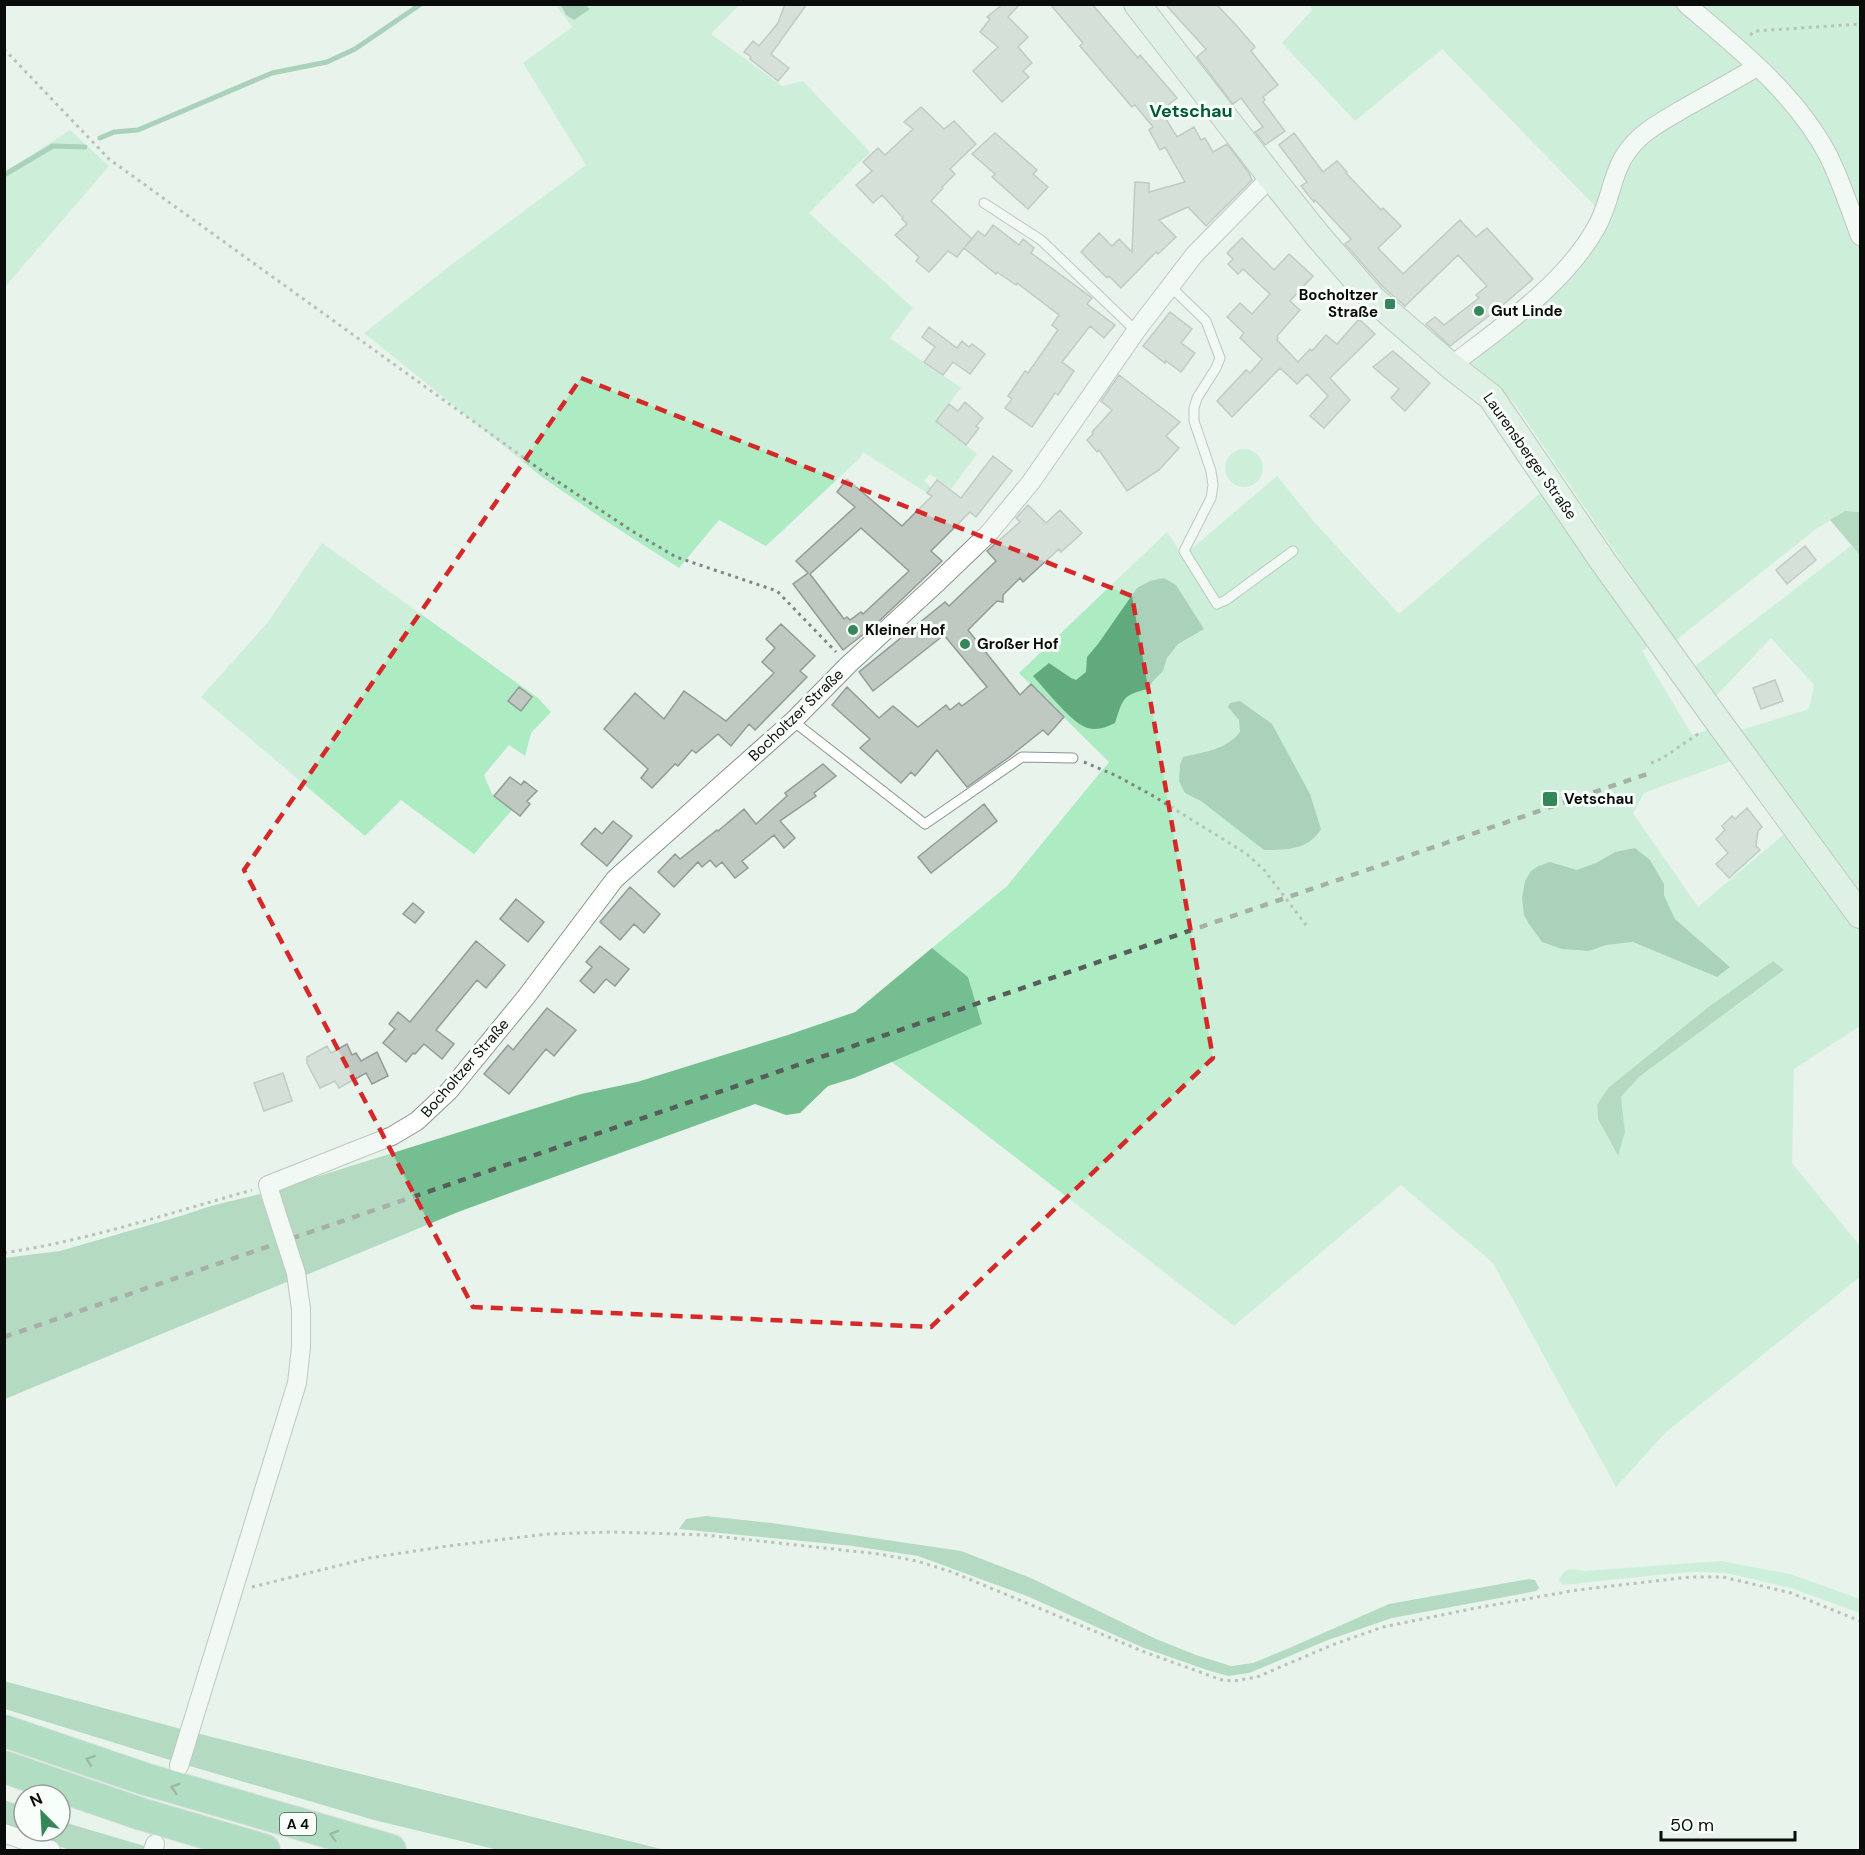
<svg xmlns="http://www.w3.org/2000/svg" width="1865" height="1855" viewBox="0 0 1865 1855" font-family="'DM Sans',sans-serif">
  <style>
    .green { fill: #adebc3; fill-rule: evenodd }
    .forest { fill: #75be91 }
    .water { fill: #61aa7e }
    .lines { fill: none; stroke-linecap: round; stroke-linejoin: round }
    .stream { stroke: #61aa7e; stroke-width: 5 }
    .building { fill: #bfc9c2; stroke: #929c95; stroke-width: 1.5; fill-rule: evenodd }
    .lane-casing { stroke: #8a958e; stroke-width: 11 }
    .street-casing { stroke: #8a958e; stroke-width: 20 }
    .secondary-casing { stroke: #8a958e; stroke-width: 28 }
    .highway-casing { stroke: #cecece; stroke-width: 34 }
    .path { stroke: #7f8681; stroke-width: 3; stroke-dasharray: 3 4.5; stroke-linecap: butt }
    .lane { stroke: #fff; stroke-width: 9 }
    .street { stroke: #fff; stroke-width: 18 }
    .secondary { stroke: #d4eede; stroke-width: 26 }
    .highway { stroke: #70c592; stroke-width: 32 }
    .rail { stroke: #575d59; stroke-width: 4.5; stroke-dasharray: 8 8; stroke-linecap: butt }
    .street-bridge-casing { stroke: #8a958e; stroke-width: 20; stroke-linecap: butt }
    .street-bridge { stroke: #fff; stroke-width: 18 }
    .oneway { stroke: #427255 }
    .marked { fill: none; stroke: #d62828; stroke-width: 4.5; stroke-dasharray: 12 8; stroke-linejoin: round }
    .poi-dot { fill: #34875a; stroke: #f8fffa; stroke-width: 2 }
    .labels { text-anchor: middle; stroke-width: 6; stroke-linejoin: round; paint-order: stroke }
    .shield { fill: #f8fffa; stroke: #515552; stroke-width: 1.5 }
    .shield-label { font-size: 14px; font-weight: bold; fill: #090c0a }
    .poi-label { font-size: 15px; font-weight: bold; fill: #090c0a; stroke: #f8fffa; text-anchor: start }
    .street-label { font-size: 15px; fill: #090c0a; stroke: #f8fffa }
    .quarter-label { font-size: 18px; font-weight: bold; fill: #005b34; stroke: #f8fffa }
  </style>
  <rect width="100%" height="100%" fill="#e8f3eb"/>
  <path class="green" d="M556 5H739L711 34 782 86 803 81 870 152 809 213 913 308 890 338 961 388 936 421 977 454 951 489 930 474 924 481 931 487 927 493 863 452 860 458 766 546 719 520 679 568 606 521 542 477 364 333 451 265 586 165 523 63 572 27Z
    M1310 5H1860V512L1845 511 1816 529 1675 641 1515 404 1497 386 1472 364 1565 281 1601 230 1594 205 1442 49 1355 121 1282 43 1312 10Z
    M70 130 109 166 5 287V172Z
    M1225 468a19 19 0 1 1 38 0a19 19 0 1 1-38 0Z
    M1277 476 1316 524 1399 614 1545 489 1649 646 1642 651 1692 735 1711 729 1734 760 1644 793 1633 813 1698 907 1789 830 1860 930V1026L1794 1069 1792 1163 1860 1246V1277L1666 1432 1616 1487 1493 1263 1401 1185 1234 1326 892 1062 982 1024 968 977 932 948 1007 886 1109 762 1019 673 1167 532 1183 556ZM1615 852 1663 884 1664 895 1675 919 1729 966 1717 977 1633 942 1606 945 1589 951 1531 871C1551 855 1555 870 1576 870 1589 870 1604 858 1615 852ZM1773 961 1783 971 1639 1077 1621 1097 1625 1132 1617 1155 1598 1119 1597 1105 1608 1088 1707 1008Z
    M322 543 538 698 551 712 531 733 525 756 509 745 484 775 492 794 512 810 474 854 401 800 365 836 201 697 268 622Z
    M1852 545 1860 555V895L1741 730 1809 709 1814 685 1771 638 1716 696 1694 667Z
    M1720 1561 1790 1574 1860 1599V1613L1791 1588 1726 1573 1695 1572 1666 1574 1563 1585 1559 1580C1566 1566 1571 1569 1585 1571Z"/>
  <path class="forest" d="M1845 511 1860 512V555L1830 520Z
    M932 948 968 977 982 1024 854 1078 828 1086 800 1113 786 1115 755 1104 458 1212 299 1278 271 1191 581 1094 637 1082 788 1035 855 1012Z
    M1773 961 1784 970 1639 1077 1621 1097 1625 1132 1618 1156 1598 1119 1597 1105 1608 1088 1707 1008Z
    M260 1194 289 1281 5 1399 4 1258 60 1251 184 1215 211 1206Z
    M706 1516 772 1523 961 1551 1031 1578 1156 1639 1196 1655 1231 1666 1253 1663 1287 1649 1389 1604 1529 1579 1535 1580 1539 1588 1536 1591 1392 1618 1328 1640 1249 1673 1228 1676 1207 1670 1144 1648 1027 1596 918 1556 853 1546 679 1529 686 1519Z
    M4 1681 192 1732 665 1850H498L374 1820 183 1764 5 1709Z
    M4 1800 24 1807V1831H60V1821L158 1850H70L5 1828Z"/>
  <path class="water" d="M561 5H585L590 9 574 20 566 15Z
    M1164 578 1176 585 1204 629 1178 644 1167 658 1163 671 1153 681 1148 689C1122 695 1123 699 1115 723 1105 728 1094 732 1083 726 1070 720 1044 688 1033 676L1049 663 1071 678 1076 680 1086 672 1087 657 1098 644 1137 588 1150 581Z
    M1240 701 1272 724 1310 794 1321 829C1309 850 1286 850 1264 850L1201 801 1185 793 1179 781 1180 765 1183 757C1204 752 1226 750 1240 732L1239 720 1228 707 1230 703Z
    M1635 848 1650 860 1664 884V895L1675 919 1730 967 1717 977 1633 942 1606 945 1589 951 1562 949 1542 942 1529 924 1524 915 1522 898 1525 881 1531 871 1538 866 1550 862 1577 870 1596 863 1615 852Z"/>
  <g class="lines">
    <path class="stream" d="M100 138 114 132 138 130 272 73 327 62 355 49 421 4
      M4 175 53 146 85 147"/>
  </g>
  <path class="building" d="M785 4H807L771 54 789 68 778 81 750 59 751 57 744 52 753 41 759 46 778 23Z
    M1003 4H1020L1008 17 1028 37 1018 47 1032 63 1023 71 1029 77 1002 102 973 71 998 47 980 32 990 19 987 17Z
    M1050 4H1092L1138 58 1140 55 1177 98 1161 111 1177 137 1194 127 1201 140 1205 138 1213 152 1227 144 1249 173 1252 180 1206 226 1188 207 1159 220 1176 237 1158 254 1156 252 1121 288 1109 276 1107 278 1081 252 1099 233 1112 246 1119 239 1132 252 1135 182 1149 183V192L1185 182 1165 147 1160 150 1149 130 1153 127 1135 105 1132 107 1080 46 1083 43Z
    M1165 4H1216L1235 24 1255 47 1251 51 1278 85 1263 97 1265 100 1263 102 1285 131 1265 145 1255 132 1263 127 1241 98 1233 104 1197 57 1206 49Z
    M921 107 944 129 954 121 976 144 950 169 955 174 942 187 943 188 931 201 972 239 965 247 978 231 985 236 993 225 1019 245 1023 239 1034 248 1031 253 1092 298 1087 304 1115 325 1104 338 1090 326 1062 362 1074 371 1058 395 1055 393 1032 427 1005 408 1012 399 1008 396 1025 371 1028 373 1058 330 1052 325 1059 315 1017 283 1016 285 997 272 996 274 964 248 957 257 948 251 929 272 916 261 919 257 895 235 907 224 902 219 903 218 882 195 873 203 856 185 872 171 863 162 878 148 885 155 913 129 904 122Z
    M995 133 1037 170 1033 174 1048 187 1028 209 992 177 995 174 972 154Z
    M1294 133 1323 172 1337 161 1347 172 1346 173 1381 210 1383 208 1401 226 1378 248 1403 274 1460 220 1476 237 1487 228 1533 279 1504 304 1450 346 1426 324 1435 317 1444 325 1479 298 1476 295 1487 286 1458 255 1405 306 1383 287 1345 244 1351 239 1315 200 1314 202 1301 186 1307 182 1279 145Z
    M1242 238 1274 270 1289 254 1313 276 1290 301 1300 310 1277 336 1278 338 1277 340 1298 362 1310 349 1312 351 1326 335 1337 344 1359 319 1375 334 1330 378 1350 400 1324 428 1310 416 1328 396 1307 374 1297 384 1280 368 1232 417 1217 401 1246 370 1250 373 1262 359 1240 338 1244 333 1227 317 1240 303 1252 314 1270 294 1243 269 1238 274 1228 264 1233 259 1227 253Z
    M1170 312 1192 329 1181 343 1195 353 1181 372 1166 361 1165 363 1143 346Z
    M929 327 957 348 962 341 969 347 972 344 985 354 970 374 953 362 943 375 924 362 935 347 922 337Z
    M1393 351 1430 383 1405 411 1391 398 1399 389 1373 367Z
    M1119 375 1180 422 1166 436 1179 448 1159 470 1127 491 1099 450 1097 452 1087 440 1093 434 1092 432 1112 410 1101 401Z
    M965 402 983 418 976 426 979 428 966 445 936 421 949 404 958 411Z
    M993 456 1012 471 976 517 970 512 931 551 942 561 873 627 843 650 793 584 808 573 796 561 855 507 837 492 847 479 902 526 932 496 927 493 937 480 961 498ZM861 528 909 571 863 614 861 612 850 620 847 617 844 619 810 574Z
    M1028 505 1046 523 1060 510 1082 533 1061 552 1059 549 1023 582 1020 578 1003 595V602L997 601 968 630 1020 695 1031 684 1064 717 1048 735 1043 730 1008 758 967 787 937 750 915 776 911 772 901 783 860 748 870 739 832 705 847 687 879 718 893 706 918 727 946 705 950 710 959 703 962 706 987 687 944 635 873 691 859 672 945 602 949 606 996 561 987 551 1020 522 1016 518Z
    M1805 546 1816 560 1787 584 1776 570Z
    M781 624 815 656 800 671 807 677 755 730 749 724 731 746 718 734 696 753 692 750 678 766 675 764 652 788 641 778 648 769 604 729 635 693 664 719 684 691 726 721 774 673 762 662 775 648 766 639Z
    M1775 680 1783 701 1761 709 1753 688Z
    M519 687 532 697 521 711 508 701Z
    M823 764 836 776 814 793 816 796 780 821 795 838 784 848 774 835 742 861 748 868 735 878 722 862 716 867 710 860 702 867 698 862 674 887 658 872 675 854 680 859 717 830 718 831 744 809 756 824 787 796 785 793Z
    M510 777 521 785 524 781 537 791 527 801 530 804 520 816 494 796Z
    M984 804 997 821 931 873 918 857Z
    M1747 808 1762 827 1758 831 1756 846 1760 850 1729 878 1716 864 1728 853 1716 839 1725 830 1722 826 1732 816 1735 819Z
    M613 821 632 836 607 866 581 844 595 828 602 834Z
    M630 887 660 914 644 933 634 924 620 940 600 922Z
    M516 899 544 922 528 942 500 919Z
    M413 903 424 912 415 923 403 914Z
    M476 941 505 965 486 988 477 980 436 1030 454 1044 442 1059 424 1044 415 1054 413 1053 406 1062 383 1043 395 1029 389 1024 398 1012 410 1022Z
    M600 946 629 969 615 986 606 979 594 993 580 981 592 967 586 962Z
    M547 1008 576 1030 554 1056 546 1049 509 1094 484 1074 508 1045 513 1050Z
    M347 1044 352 1055 356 1053 361 1061 377 1052 388 1076 372 1084 366 1073 339 1088 335 1081 320 1088 307 1063V1057L327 1046 331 1053Z
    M283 1073 292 1101 264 1111 254 1083Z"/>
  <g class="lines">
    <g class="lane-casing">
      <path id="lane" d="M984 203 1041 240 1136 331
        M1171 287 1206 321 1220 358 1216 368 1197 398 1194 408V421L1211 471 1213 485 1211 498 1184 551 1217 604 1226 600 1293 551
        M793 721 925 824 1022 757 1073 758"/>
    </g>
    <g class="street-casing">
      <path id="street" d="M1686 4C1738 48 1796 94 1828 155 1841 181 1850 209 1860 236
        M1451 366C1503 325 1563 286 1596 228 1611 203 1611 171 1630 148 1643 131 1663 121 1681 110 1706 96 1731 82 1757 67
        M273 1202 268 1185 392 1136 417 1121 449 1091 526 997 615 879 793 721 848 665 937 583 989 533 1031 482 1136 331 1195 254 1271 177
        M179 1766 297 1383 301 1347V1309L296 1273
        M4 1833 51 1850
        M153 1850 155 1844"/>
    </g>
    <g class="secondary-casing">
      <path id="secondary" d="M1137 4 1271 177 1318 236 1372 298 1451 366 1491 397 1602 560 1717 720 1860 915"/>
    </g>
    <g class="highway-casing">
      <path id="highway" d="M4 1731 145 1779 390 1850
        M4 1767 141 1814 264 1850"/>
    </g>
    <path class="path" d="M1750 35 1756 31 1860 24
      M4 49 109 159 545 473 632 531 676 557 777 591 836 652
      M1084 762 1117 776 1155 797 1247 854 1265 871 1306 925
      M1651 763 1661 759 1701 732
      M4 1253C89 1240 170 1213 252 1190
      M252 1587 369 1558 448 1546 547 1534 613 1532 705 1535 879 1554 917 1561 952 1572 1147 1653 1222 1680 1233 1681 1257 1677 1332 1645 1383 1627 1476 1608 1577 1590 1690 1577H1723L1791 1593 1860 1621"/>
    <use href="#lane" class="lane"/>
    <use href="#street" class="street"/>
    <use href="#secondary" class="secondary"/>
    <use href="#highway" class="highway"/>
    <path class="rail" d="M4 1337 1650 773"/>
    <g class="street-bridge-casing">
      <path id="street-bridge" d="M273 1202 296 1273"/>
    </g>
    <use href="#street-bridge" class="street-bridge"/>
  </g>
  <defs><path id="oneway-chevron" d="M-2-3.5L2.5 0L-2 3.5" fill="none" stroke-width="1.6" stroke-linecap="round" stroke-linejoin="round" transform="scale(1.5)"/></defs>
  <g class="oneway">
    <use href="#oneway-chevron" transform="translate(90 1760) rotate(-161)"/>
    <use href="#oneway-chevron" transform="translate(175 1788) rotate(-164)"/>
    <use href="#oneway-chevron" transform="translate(334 1835) rotate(-164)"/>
  </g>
  <path d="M0 0H1865V1855H0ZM581 378 1132 596 1213 1058 931 1327 473 1307 244 870Z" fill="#e8f3eb" fill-opacity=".55" fill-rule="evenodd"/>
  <path class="marked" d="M581 378 1132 596 1213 1058 931 1327 473 1307 244 870Z"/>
  <g class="poi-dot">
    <rect x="1384" y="298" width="12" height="12" rx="3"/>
    <circle cx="1479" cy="311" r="6"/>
    <circle cx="853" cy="630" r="6"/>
    <circle cx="965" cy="644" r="6"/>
    <rect x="1542" y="791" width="16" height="16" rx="3"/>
  </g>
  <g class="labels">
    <rect class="shield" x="280" y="1813" width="36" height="22" rx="4.5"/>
    <g class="shield-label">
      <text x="298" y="1829">A 4</text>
    </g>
    <g class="poi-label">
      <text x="1378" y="300" text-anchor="end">Bocholtzer<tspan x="1378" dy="17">Straße</tspan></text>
      <text x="1491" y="316">Gut Linde</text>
      <text x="865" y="635">Kleiner Hof</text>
      <text x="977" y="649">Großer Hof</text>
      <text x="1564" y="804">Vetschau</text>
    </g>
    <g class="street-label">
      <text transform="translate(1530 456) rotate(55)" y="5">Laurensberger Straße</text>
      <text transform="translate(796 715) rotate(-44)" y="5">Bocholtzer Straße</text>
      <text transform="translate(465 1068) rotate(-49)" y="5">Bocholtzer Straße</text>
    </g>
    <g class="quarter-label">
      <text x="1191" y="117">Vetschau</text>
    </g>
  </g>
  <rect width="1865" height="1855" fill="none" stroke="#090c0a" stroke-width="12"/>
  <g transform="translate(42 1813) rotate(336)"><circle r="28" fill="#f8fffa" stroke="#989e9a" stroke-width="1.5"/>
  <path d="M0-4.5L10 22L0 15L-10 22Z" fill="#34875a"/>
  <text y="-9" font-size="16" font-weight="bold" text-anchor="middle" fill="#090c0a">N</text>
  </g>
  <path d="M1661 1831v9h134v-9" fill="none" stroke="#090c0a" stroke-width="3"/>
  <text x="1670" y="1831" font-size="18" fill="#090c0a" stroke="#f8fffa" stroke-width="4.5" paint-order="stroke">50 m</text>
</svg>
